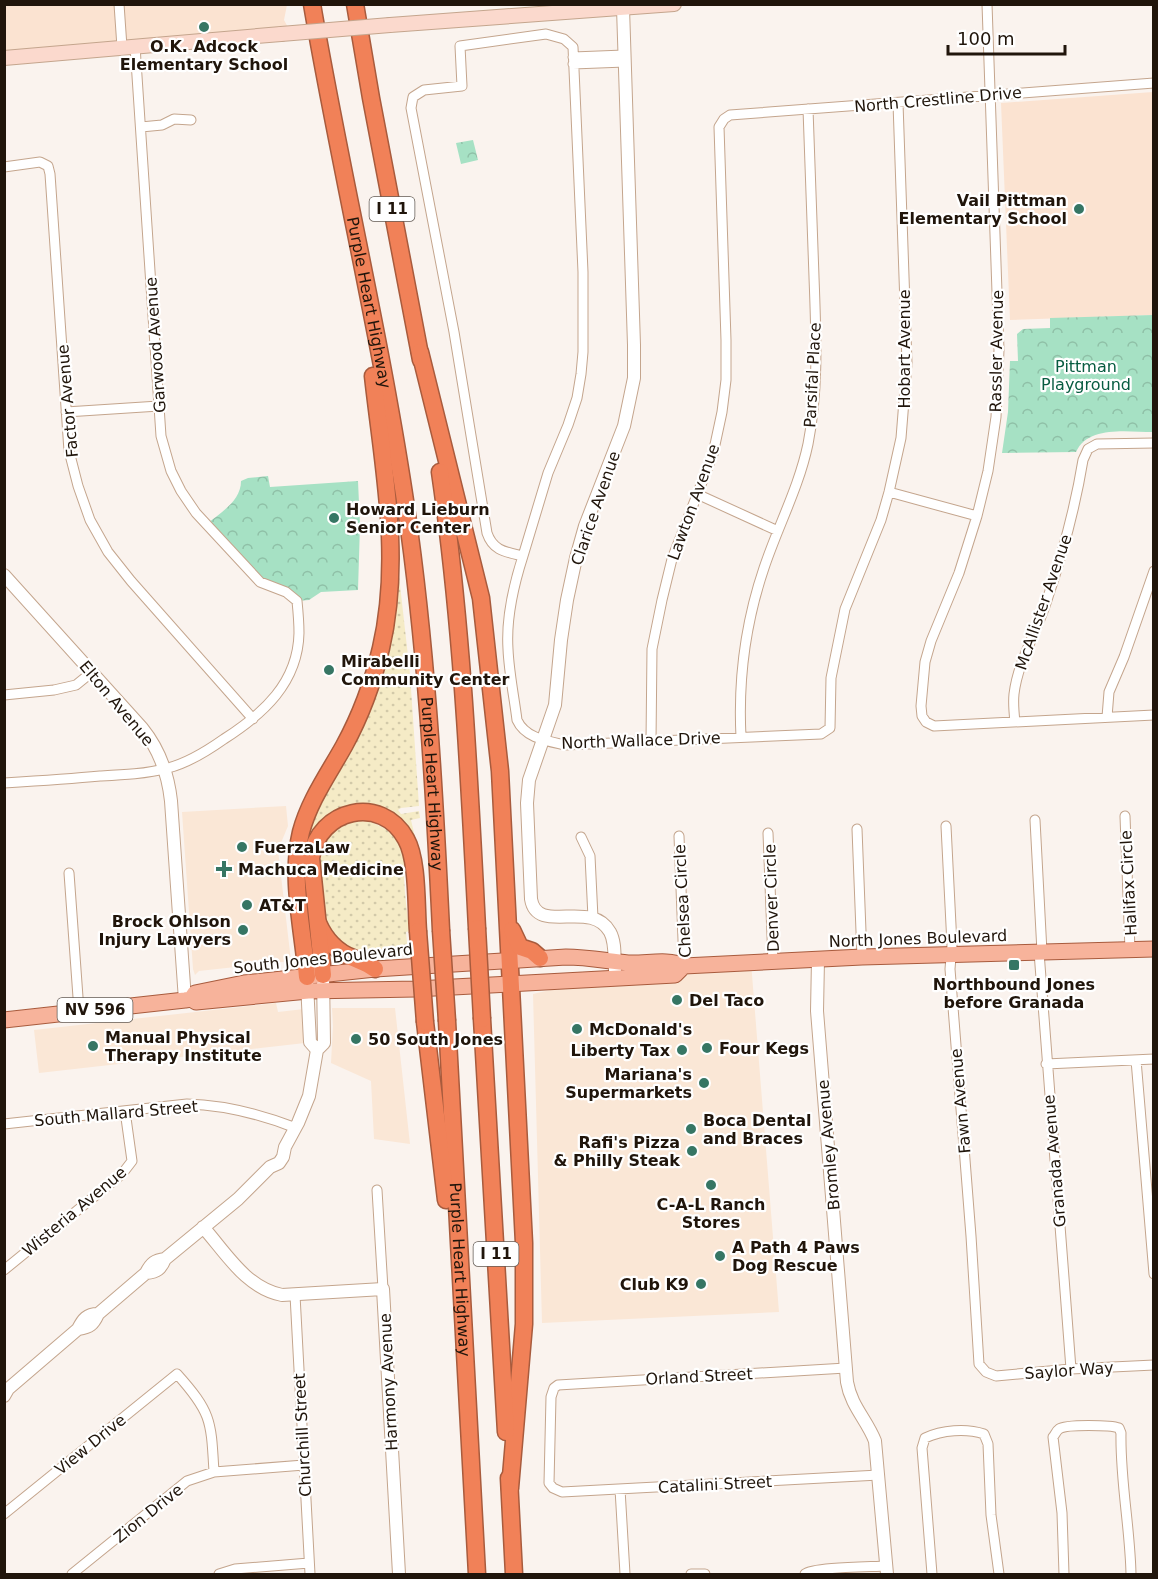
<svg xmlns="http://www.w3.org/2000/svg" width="1158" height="1579" viewBox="0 0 1158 1579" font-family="'DejaVu Sans',sans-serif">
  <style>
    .commercial { fill: #fae7d6 }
    .built { fill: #fbe3d1 }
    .sand { fill: url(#sand-dots) }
    .park { fill: url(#park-crowns) }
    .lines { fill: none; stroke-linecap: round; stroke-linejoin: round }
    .minor-casing { stroke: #c4a58d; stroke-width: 11 }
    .tertiary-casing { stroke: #c4a58d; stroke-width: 14 }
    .secondary-casing { stroke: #c4a58d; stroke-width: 16 }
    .primary-casing { stroke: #a85b3d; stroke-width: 17 }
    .motorway-casing { stroke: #a85b3d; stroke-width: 19 }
    .minor { stroke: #fff; stroke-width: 9 }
    .tertiary { stroke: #fff; stroke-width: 12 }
    .secondary { stroke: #fbd9cd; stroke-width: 14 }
    .primary { stroke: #f7b39b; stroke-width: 15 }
    .motorway { stroke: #f18158; stroke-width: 16 }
    .secondary-bridge-casing { stroke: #c4a58d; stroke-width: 16; stroke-linecap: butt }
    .motorway-bridge-casing { stroke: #a85b3d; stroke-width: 19; stroke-linecap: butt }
    .secondary-bridge { stroke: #fbd9cd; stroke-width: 14 }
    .motorway-bridge { stroke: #f18158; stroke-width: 16 }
    .poi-dot { fill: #367664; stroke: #fff; stroke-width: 2 }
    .labels { text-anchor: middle; stroke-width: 4.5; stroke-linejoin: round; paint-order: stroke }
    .shield { fill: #fff; stroke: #635b54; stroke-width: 1.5 }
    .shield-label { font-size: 15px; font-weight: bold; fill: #20150b }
    .poi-label { font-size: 16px; font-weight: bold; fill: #20150b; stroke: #fff; text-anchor: start }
    .street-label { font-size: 16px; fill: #20150b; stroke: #fff }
    .park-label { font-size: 16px; fill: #075c40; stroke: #fff }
  </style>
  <defs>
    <pattern id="sand-dots" width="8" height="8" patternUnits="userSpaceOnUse" patternTransform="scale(1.5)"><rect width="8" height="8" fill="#f5ebc6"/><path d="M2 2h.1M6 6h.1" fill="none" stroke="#d2c9a9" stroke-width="1.8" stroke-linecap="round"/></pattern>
    <pattern id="park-crowns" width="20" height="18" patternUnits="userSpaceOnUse" patternTransform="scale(1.5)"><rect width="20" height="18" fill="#a6e1c4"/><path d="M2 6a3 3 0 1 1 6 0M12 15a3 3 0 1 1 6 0" fill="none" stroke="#8fc0a7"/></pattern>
  </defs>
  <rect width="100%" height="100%" fill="#faf3ee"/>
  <path class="commercial" d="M286 806 288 826 278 850 291 961 199 971 195 975 193 969 182 812Z
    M751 962 779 1312 542 1323 533 994 641 969Z
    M276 1003 278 1012 304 1009 305 1043 39 1073 34 1030Z
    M332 1008H395L410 1144 374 1139 371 1081 331 1063 333 1026Z"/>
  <path class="built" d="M5 5H287L284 20 291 33 5 58Z
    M1153 92V315L1010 320 1001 103Z"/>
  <path class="sand" d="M398 567 410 674 419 806 401 808 398 810 401 814 419 811 420 818 411 820 415 837 366 806 307 846 308 833 316 810 335 775Z
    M364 820C386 826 405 839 405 865 405 869 404 874 404 879 405 897 407 914 410 931L406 932 408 954 367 956 349 947H345C339 940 327 931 324 923 321 914 322 901 321 891 316 852 319 826 364 820Z"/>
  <path class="park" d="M473 140 478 160 461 164 456 143Z
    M1153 315V432C1128 432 1088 425 1076 452L1002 453 1008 412 1010 361H1018L1017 334 1023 329 1050 328V318Z
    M268 476 270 487 358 481 360 525 358 590 321 592 309 600 297 601 272 587 207 524C221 512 241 501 241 481L248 478Z"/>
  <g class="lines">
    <g class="minor-casing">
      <path id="minor" d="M119 4 122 47
        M987 4 999 350 996 417 988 471 977 516 959 573 931 641 925 662 921 706 922 716 926 722 934 726 1154 715
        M573 57 624 55
        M573 64 625 62
        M141 127 162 125 174 119 191 120
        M4 167 40 162 48 166 50 174 69 451 78 486 90 520 108 552 131 581 253 719
        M66 412 159 406
        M889 492 977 516
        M697 494 778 531
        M523 556C506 552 493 551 487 533L454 332 411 108 413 97 424 90 462 86 460 46 546 34 564 39 573 47 583 272V352L581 374 577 398 568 425 548 473 523 556C514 584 506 619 508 649 509 673 514 696 517 720 525 738 547 741 565 745L821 734 830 728 831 678 845 609 881 520 889 492 901 438 907 363 898 103
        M4 695 54 690 76 685 92 672
        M1107 717 1109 692 1124 657 1154 571
        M1015 722C1014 713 1013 703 1014 694 1018 661 1036 634 1046 603 1062 556 1075 509 1083 460L1088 449 1097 444 1154 443
        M741 737C738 679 745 624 764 568 778 526 799 487 808 444 819 389 816 333 814 277 812 221 810 165 808 109
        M651 741 652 649 662 600 672 559 713 454 722 412 726 380V340L719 127 724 119 730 115 1154 83
        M4 783C36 781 68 779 100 776 122 775 146 774 168 768 188 763 207 751 224 739 263 714 298 683 299 633 299 622 298 611 297 601L286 592 260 582 196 513 181 491 171 471 161 436 135 46
        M1125 816 1130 950
        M1035 820 1042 952
        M946 826 952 945 950 969 971 1236 979 1364 986 1372 996 1376 1071 1369 1154 1365
        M857 829 862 957
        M768 833 773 962
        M679 836 684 966
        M581 837 590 856 593 918
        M69 873 79 1011
        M1039 952 1071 1369
        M1136 1060 1154 1274
        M1046 1064 1154 1059
        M4 1124 187 1104C226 1105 260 1114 296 1128
        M377 1190 383 1289
        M4 1270 122 1174 132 1161 125 1111
        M295 1295 310 1574
        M846 1368 558 1385 554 1388 551 1397 549 1483 553 1488 562 1492 879 1475
        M620 1489 625 1574
        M4 1514 177 1374C212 1413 211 1421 214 1472
        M72 1574 187 1481 214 1472 304 1465
        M219 1574 235 1569 309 1563
        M691 1574H705
        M805 1574C813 1567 872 1567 886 1566
        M932 1574 922 1448 925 1438C942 1430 966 1428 984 1434L988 1444 991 1515 999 1574
        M1064 1574 1062 1513 1053 1437C1055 1435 1056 1431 1059 1429 1066 1424 1111 1425 1119 1428L1121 1433C1120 1480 1130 1527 1131 1574"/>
    </g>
    <g class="tertiary-casing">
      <path id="tertiary" d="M4 575 142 728C159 749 168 773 171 801L185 1000
        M818 960 817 1011 847 1382C851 1406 867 1420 875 1441L887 1574
        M615 970C614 958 616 943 610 932 591 898 537 936 531 899L527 803 529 780 555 705 561 640 567 600 576 558 585 526 624 426 634 378V345L623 8
        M307 984 310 1042 317 1050
        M203 1227C226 1253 246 1288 282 1295L383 1289 399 1574
        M146 1273C157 1272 161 1269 165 1259L238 1199 270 1167 279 1163 283 1157 285 1147 298 1123 309 1096 317 1050 324 1043 323 975
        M78 1329C90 1327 93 1325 98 1314L146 1273C151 1263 155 1260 165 1259
        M4 1396 8 1389 78 1329C83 1319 87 1314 98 1314"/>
    </g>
    <g class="secondary-casing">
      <path id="secondary" d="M390 25 674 4
        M4 58 281 34"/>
    </g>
    <g class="primary-casing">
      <path id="primary" d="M191 999 195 993 244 983 375 969 566 957C587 957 607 961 628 963 647 964 667 958 684 966L862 957 1154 949
        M4 1020 185 1000 191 999 196 1002 308 991 416 989 675 975 684 966"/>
    </g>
    <g class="motorway-casing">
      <g id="motorway">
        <path id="s1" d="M312 4C340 168 379 330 404 494 426 639 434 784 441 930"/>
        <path d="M355 4 371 98 421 360"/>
        <path d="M420 352 481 598 500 771 524 1243V1324L510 1488"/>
        <path d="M440 472C462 623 469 775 477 928"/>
        <path d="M318 923C325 939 337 952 353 958 362 962 367 963 375 969"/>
        <path d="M512 930 520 947 532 951 540 958"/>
        <path d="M323 975 311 858C318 809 382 794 406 839 418 860 416 906 418 931"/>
        <path d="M307 977C303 929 290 878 301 832 309 801 329 773 344 746 361 715 373 682 381 648 402 558 383 467 373 376"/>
        <path d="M482 1019 506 1432"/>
        <path id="s2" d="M447 1021 477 1574"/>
        <path d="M425 1022 446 1200"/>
        <path d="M509 1478 514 1574"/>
      </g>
    </g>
    <use href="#minor" class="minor"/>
    <use href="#tertiary" class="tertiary"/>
    <use href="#secondary" class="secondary"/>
    <use href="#primary" class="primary"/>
    <use href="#motorway" class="motorway"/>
    <g class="secondary-bridge-casing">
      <path id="secondary-bridge" d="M281 34 390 25"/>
    </g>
    <g class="motorway-bridge-casing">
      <path id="motorway-bridge" d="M477 928 482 1019
        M441 930 447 1021
        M418 931 425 1022"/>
    </g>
    <use href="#secondary-bridge" class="secondary-bridge"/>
    <use href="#motorway-bridge" class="motorway-bridge"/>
  </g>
  <g class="poi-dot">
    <circle cx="204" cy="27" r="6"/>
    <circle cx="1079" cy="209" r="6"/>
    <circle cx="334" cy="518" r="6"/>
    <circle cx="329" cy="670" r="6"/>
    <circle cx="242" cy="847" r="6"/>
    <path d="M221 860h6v6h6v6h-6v6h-6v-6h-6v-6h6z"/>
    <circle cx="247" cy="905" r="6"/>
    <circle cx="243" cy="930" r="6"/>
    <rect x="1008" y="959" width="12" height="12" rx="3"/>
    <circle cx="677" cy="1000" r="6"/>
    <circle cx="577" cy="1029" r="6"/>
    <circle cx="356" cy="1039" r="6"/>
    <circle cx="93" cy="1046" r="6"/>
    <circle cx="707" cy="1048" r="6"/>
    <circle cx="682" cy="1050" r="6"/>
    <circle cx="704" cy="1083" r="6"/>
    <circle cx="691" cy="1129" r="6"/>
    <circle cx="692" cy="1151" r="6"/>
    <circle cx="711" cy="1185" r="6"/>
    <circle cx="720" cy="1256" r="6"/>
    <circle cx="701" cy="1284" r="6"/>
  </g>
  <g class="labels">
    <g class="shield">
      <rect x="369.5" y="197" width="45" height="24" rx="4.5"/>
      <rect x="57.5" y="998" width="75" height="24" rx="4.5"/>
      <rect x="473.5" y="1242" width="45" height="24" rx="4.5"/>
    </g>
    <g class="shield-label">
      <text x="392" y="214">I 11</text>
      <text x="95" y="1015">NV 596</text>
      <text x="496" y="1259">I 11</text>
    </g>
    <g class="poi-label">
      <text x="204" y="52" text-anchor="middle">O.K. Adcock<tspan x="204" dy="18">Elementary School</tspan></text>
      <text x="1067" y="206" text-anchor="end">Vail Pittman<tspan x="1067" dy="18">Elementary School</tspan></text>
      <text x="346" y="515">Howard Lieburn<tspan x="346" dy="18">Senior Center</tspan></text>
      <text x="341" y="667">Mirabelli<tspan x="341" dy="18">Community Center</tspan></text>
      <text x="254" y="853">FuerzaLaw</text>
      <text x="238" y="875">Machuca Medicine</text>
      <text x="259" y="911">AT&amp;T</text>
      <text x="231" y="927" text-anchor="end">Brock Ohlson<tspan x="231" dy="18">Injury Lawyers</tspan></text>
      <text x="1014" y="990" text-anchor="middle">Northbound Jones<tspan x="1014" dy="18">before Granada</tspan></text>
      <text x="689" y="1006">Del Taco</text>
      <text x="589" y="1035">McDonald's</text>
      <text x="105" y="1043">Manual Physical<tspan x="105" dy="18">Therapy Institute</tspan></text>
      <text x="368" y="1045">50 South Jones</text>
      <text x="719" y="1054">Four Kegs</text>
      <text x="670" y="1056" text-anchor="end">Liberty Tax</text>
      <text x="692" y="1080" text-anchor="end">Mariana's<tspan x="692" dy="18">Supermarkets</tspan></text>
      <text x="703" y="1126">Boca Dental<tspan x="703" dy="18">and Braces</tspan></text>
      <text x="680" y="1148" text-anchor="end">Rafi's Pizza<tspan x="680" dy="18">&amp; Philly Steak</tspan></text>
      <text x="711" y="1210" text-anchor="middle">C-A-L Ranch<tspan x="711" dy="18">Stores</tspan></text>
      <text x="732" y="1253">A Path 4 Paws<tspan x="732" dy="18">Dog Rescue</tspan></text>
      <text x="689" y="1290" text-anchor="end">Club K9</text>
    </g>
    <g class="street-label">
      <text transform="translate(938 99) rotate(-5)" y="6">North Crestline Drive</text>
      <text dy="6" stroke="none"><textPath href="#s1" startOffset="304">Purple Heart Highway</textPath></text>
      <text transform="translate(155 345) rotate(-94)" y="6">Garwood Avenue</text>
      <text transform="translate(904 349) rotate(-90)" y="6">Hobart Avenue</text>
      <text transform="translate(996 351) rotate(-89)" y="6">Rassler Avenue</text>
      <text transform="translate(812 375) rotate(-87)" y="6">Parsifal Place</text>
      <text transform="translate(67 401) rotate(-95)" y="6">Factor Avenue</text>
      <text transform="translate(693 502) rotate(-70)" y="6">Lawton Avenue</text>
      <text transform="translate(595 508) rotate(-71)" y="6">Clarice Avenue</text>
      <text transform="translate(1043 602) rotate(-71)" y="6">McAllister Avenue</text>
      <text transform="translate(117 703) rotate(50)" y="6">Elton Avenue</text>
      <text transform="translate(641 740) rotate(-2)" y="6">North Wallace Drive</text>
      <text dy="6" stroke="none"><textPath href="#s1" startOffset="790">Purple Heart Highway</textPath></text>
      <text transform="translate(1128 883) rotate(-93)" y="6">Halifax Circle</text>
      <text transform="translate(771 898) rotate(-92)" y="6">Denver Circle</text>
      <text transform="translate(682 901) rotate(-93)" y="6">Chelsea Circle</text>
      <text transform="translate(918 938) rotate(-2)" y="6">North Jones Boulevard</text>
      <text transform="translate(323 958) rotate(-6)" y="6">South Jones Boulevard</text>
      <text transform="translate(960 1101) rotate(-95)" y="6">Fawn Avenue</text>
      <text transform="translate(116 1113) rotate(-5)" y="6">South Mallard Street</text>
      <text transform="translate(828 1145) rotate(-95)" y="6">Bromley Avenue</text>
      <text transform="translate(1054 1161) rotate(-95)" y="6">Granada Avenue</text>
      <text transform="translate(74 1211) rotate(-40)" y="6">Wisteria Avenue</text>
      <text dy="6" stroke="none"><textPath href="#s2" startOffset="249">Purple Heart Highway</textPath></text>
      <text transform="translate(1069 1370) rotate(-4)" y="6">Saylor Way</text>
      <text transform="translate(699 1376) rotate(-3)" y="6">Orland Street</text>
      <text transform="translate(388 1382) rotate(-93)" y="6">Harmony Avenue</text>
      <text transform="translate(302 1435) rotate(-93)" y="6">Churchill Street</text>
      <text transform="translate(90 1444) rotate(-39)" y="6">View Drive</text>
      <text transform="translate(715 1484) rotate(-3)" y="6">Catalini Street</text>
      <text transform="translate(148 1513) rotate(-39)" y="6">Zion Drive</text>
    </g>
    <g class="park-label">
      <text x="1086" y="372">Pittman<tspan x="1086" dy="18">Playground</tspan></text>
    </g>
  </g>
  <rect width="1158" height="1579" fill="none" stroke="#20150b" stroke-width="12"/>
  <path d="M948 45v9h117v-9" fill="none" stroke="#20150b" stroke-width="3"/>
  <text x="957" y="45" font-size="18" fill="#20150b" stroke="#ffffff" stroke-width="4.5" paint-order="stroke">100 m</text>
</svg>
